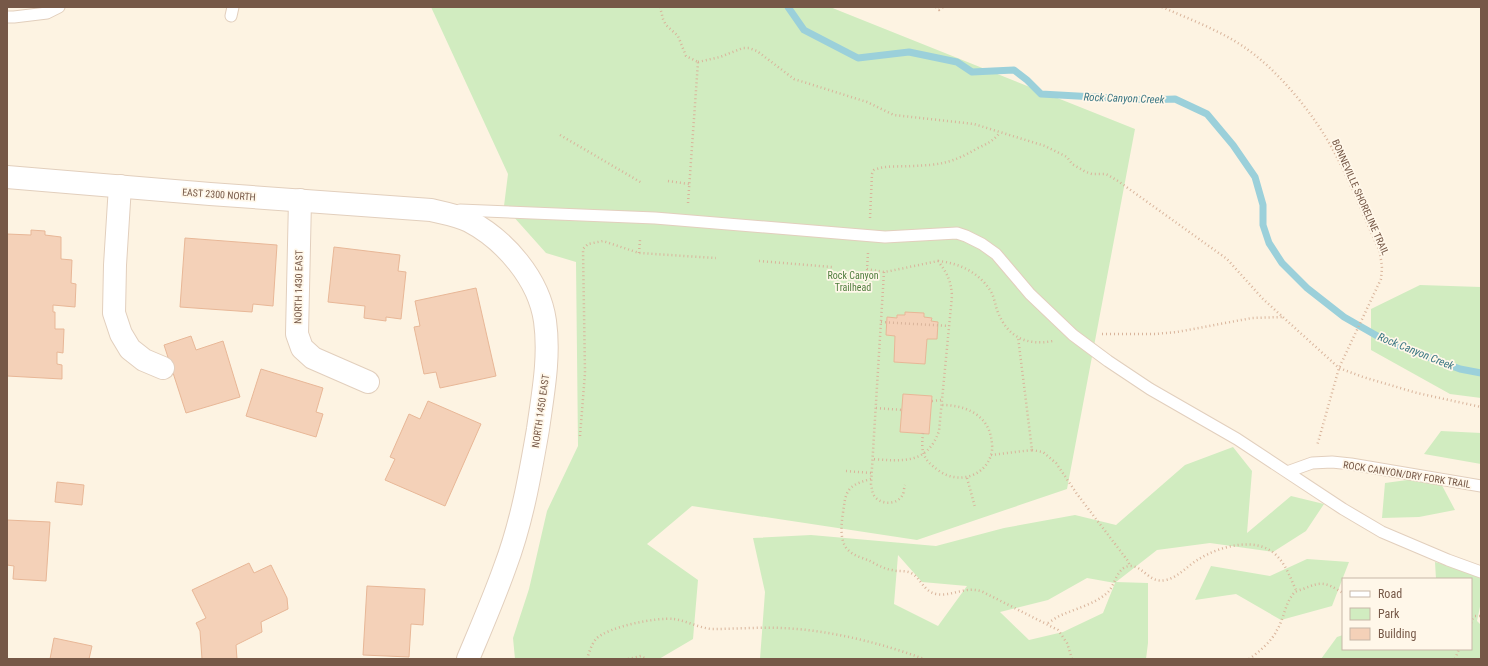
<svg xmlns="http://www.w3.org/2000/svg" width="1488" height="666" viewBox="0 0 1488 666" font-family="'Roboto Condensed',sans-serif">
  <style>
    .green { fill: #d1ecc0; fill-rule: evenodd }
    .lines { fill: none; stroke-linecap: round; stroke-linejoin: round }
    .stream { stroke: #9bd0da; stroke-width: 7 }
    .building { fill: #f4d1b8; stroke: #e8b797 }
    .service-casing { stroke: #e2cfbd; stroke-width: 13 }
    .minor-casing { stroke: #e2cfbd; stroke-width: 24 }
    .tertiary-casing { stroke: #e2cfbd; stroke-width: 24 }
    .path { stroke: #d9b49b; stroke-width: 2.5; stroke-dasharray: 1 3; stroke-linecap: butt }
    .service { stroke: #fff; stroke-width: 11 }
    .minor { stroke: #fff; stroke-width: 22 }
    .tertiary { stroke: #fff; stroke-width: 22 }
    .labels { text-anchor: middle; stroke-width: 3.5; stroke-linejoin: round; paint-order: stroke }
    .street-label { font-size: 10px; fill: #765847; stroke: #fff7e9 }
    .park-label { font-size: 10px; fill: #507d3e; stroke: #fff7e9 }
    .water-label { font-size: 11px; font-style: italic; fill: #3c7784; stroke: #fff7e9 }
  </style>
  <rect width="100%" height="100%" fill="#fdf3e2"/>
  <path class="green" d="M431 7H830L1135 129 1067 489 917 540 692 506 647 544 698 580 693 639 659 659H515L513 638 529 589 547 511 578 446 576 262 546 253 504 206 508 174Z
    M1420 285 1481 287V398L1450 394 1371 350V309Z
    M1441 431 1481 433V464L1424 454Z
    M1233 447 1252 471 1247 533 1291 496 1324 504 1306 531 1273 552 1210 543 1157 550 1116 582 1148 583V643L1146 659H760L765 592 753 538 811 535 936 546 1004 528 1075 515 1116 525 1185 465ZM898 555 922 582 967 586 938 626 894 604ZM1087 578 1115 583 1103 613 1063 632 1029 640 1000 612 1048 600Z
    M1437 476 1455 510 1419 517 1382 518 1385 483Z
    M1307 559 1349 562 1332 606 1281 620 1236 594 1195 600 1211 566 1270 576Z
    M1435 562 1481 575V602L1477 621 1481 625V659H1321L1337 637 1343 635V649H1471V579H1436Z"/>
  <g class="lines">
    <path class="stream" d="M788 7 804 30 858 58 909 52 957 62 972 72 1014 70 1027 80 1041 94 1149 100 1175 99 1207 114 1233 145 1255 177 1263 205V225L1269 243 1282 263 1307 288 1344 317 1386 341 1460 369 1481 373"/>
  </g>
  <path class="building" d="M31 230 45 231V235L61 237V259L72 260 71 283 76 284 75 307 53 305V312H55V329H64L63 353 57 352V364L62 365V379L7 376V234L31 235Z
    M185 238 277 245 273 306 253 304 252 312 180 307Z
    M334 247 400 255 398 271 406 272 401 319 386 317V321L364 318 365 306 328 302Z
    M476 288 496 376 440 388 436 372 424 374 414 327 420 326 415 301Z
    M905 312 924 313V317L932 318 931 321 938 322 937 339H927L925 364 894 362 895 336 886 335 887 317 897 318V315H905Z
    M191 336 196 350 223 341 240 397 186 413 164 345Z
    M261 369 323 388 316 412 323 414 316 437 246 416Z
    M903 394 932 396 929 434 900 432Z
    M428 401 481 424 445 506 385 480 395 459 390 457 409 414 420 419Z
    M57 482 84 485 82 505 55 502Z
    M7 520 50 522 46 581 13 579 14 566 7 565Z
    M249 563 254 573 271 565 287 598 288 609 261 622 262 632 236 645 237 659H202L200 631 196 623 206 618 192 590Z
    M367 586 425 589 423 625 411 624 409 657 363 655Z
    M54 638 92 646 89 659H50Z"/>
  <g class="lines">
    <g class="service-casing">
      <path id="service" d="M231 16 233 7
        M7 17H14L47 13 59 7
        M460 210 655 218 885 237 957 233 966 236 982 244 996 254 1030 294 1073 335 1108 361 1150 389 1237 439 1343 509 1382 532 1448 560 1481 572
        M1287 472 1312 463 1332 462 1351 464 1481 486"/>
    </g>
    <g class="minor-casing">
      <path id="minor" d="M120 186 115 265 114 313 121 334 130 349 144 360 163 368
        M300 200 297 334 302 348 313 358 368 382"/>
    </g>
    <g class="tertiary-casing">
      <path id="tertiary" d="M7 177 210 194 431 210C444 213 457 215 469 221 505 240 539 279 545 321 550 357 543 393 538 429 530 475 522 522 505 567 494 598 481 628 468 659"/>
    </g>
    <path class="path" d="M660 7 663 19 666 25 678 36 686 56 698 62
      M936 7 939 10 943 7
      M1162 7C1189 19 1219 30 1244 47 1274 67 1306 105 1325 136 1347 172 1362 213 1380 252L1382 268 1381 279 1339 368 1317 446
      M698 62 720 57 743 48H749L757 51 794 79 867 102 894 115 974 124 1045 146 1067 157 1072 164 1086 172 1092 174H1106L1118 181 1227 259 1263 299 1339 368 1363 377 1417 393 1481 407
      M560 135 642 183
      M668 181 689 184
      M688 203 698 62
      M870 218 872 174 874 170C885 165 899 167 911 166 941 165 952 163 978 148 987 144 995 140 1000 132
      M639 253 640 240
      M868 253 867 269 884 272 890 271 938 261C947 273 951 280 952 296L939 431C927 465 902 461 872 459
      M759 261 832 267
      M938 261C959 263 978 272 990 290 994 296 995 304 997 310 1007 337 1026 346 1053 341
      M884 272 871 484C872 489 872 493 875 497 882 505 898 505 903 494 904 492 904 487 905 485
      M881 322 949 326
      M1102 334H1155L1177 332 1252 318 1283 317
      M932 401 942 400
      M876 408 902 410
      M923 433C921 451 922 459 938 470 956 484 984 478 991 455 993 450 992 442 991 437 986 413 963 405 942 405
      M580 436 585 373 583 249 588 244 603 241 639 253 716 258
      M1032 450 1043 452 1056 463 1077 494 1128 561 1130 566
      M991 455 1032 450 1018 337
      M846 471 871 473
      M967 478 975 507
      M871 479C853 484 846 487 844 506 842 519 838 540 848 550 854 556 863 558 870 561 877 565 885 569 892 570 898 572 905 570 911 573 921 578 923 591 936 594 952 597 967 585 983 592L1058 630 1067 643 1072 659
      M1471 616H1481
      M1048 623C1053 620 1058 616 1064 614 1078 608 1096 603 1107 593 1116 585 1116 567 1130 566 1144 566 1149 584 1166 580 1179 577 1188 565 1199 559 1220 546 1257 536 1276 555 1286 564 1291 580 1297 592
      M1471 623 1474 616
      M587 659C589 653 591 645 596 639 607 627 657 617 674 619 687 621 699 628 712 629 735 629 759 627 782 628 829 630 881 643 924 659
      M628 659 641 656 646 659
      M1249 659C1259 652 1272 641 1277 630 1284 619 1285 603 1294 593 1296 591 1300 590 1303 589 1322 581 1325 582 1343 593
      M1455 659 1459 649"/>
    <use href="#service" class="service"/>
    <use href="#minor" class="minor"/>
    <use href="#tertiary" class="tertiary"/>
  </g>
  <g class="labels">
    <g class="street-label">
      <text transform="translate(219 194) rotate(4)" y="4">EAST 2300 NORTH</text>
      <text transform="translate(1361 197) rotate(66)" y="4">BONNEVILLE SHORELINE TRAIL</text>
      <text transform="translate(298 287) rotate(-89)" y="4">NORTH 1430 EAST</text>
      <text transform="translate(540 411) rotate(-82)" y="4">NORTH 1450 EAST</text>
      <text transform="translate(1407 474) rotate(9)" y="4">ROCK CANYON/DRY FORK TRAIL</text>
    </g>
    <g class="park-label">
      <text x="853" y="279">Rock Canyon<tspan x="853" dy="12">Trailhead</tspan></text>
    </g>
    <g class="water-label">
      <text transform="translate(1124 98) rotate(2)" y="4">Rock Canyon Creek</text>
      <text transform="translate(1416 351) rotate(22)" y="4">Rock Canyon Creek</text>
    </g>
  </g>
  <rect width="1488" height="666" fill="none" stroke="#765847" stroke-width="16"/>
  <rect x="1342" y="578" width="130" height="72" fill="#fff7e9" stroke="#c8b7a8"/>
  <rect x="1350" y="591" width="20" height="6" fill="#ffffff" stroke="#c8b7a8"/>
  <text x="1378" y="598" font-size="12" fill="#765847">Road</text>
  <rect x="1350" y="608" width="20" height="12" fill="#d1ecc0" stroke="#c8b7a8"/>
  <text x="1378" y="618" font-size="12" fill="#765847">Park</text>
  <rect x="1350" y="628" width="20" height="12" fill="#f4d1b8" stroke="#c8b7a8"/>
  <text x="1378" y="638" font-size="12" fill="#765847">Building</text>
</svg>
